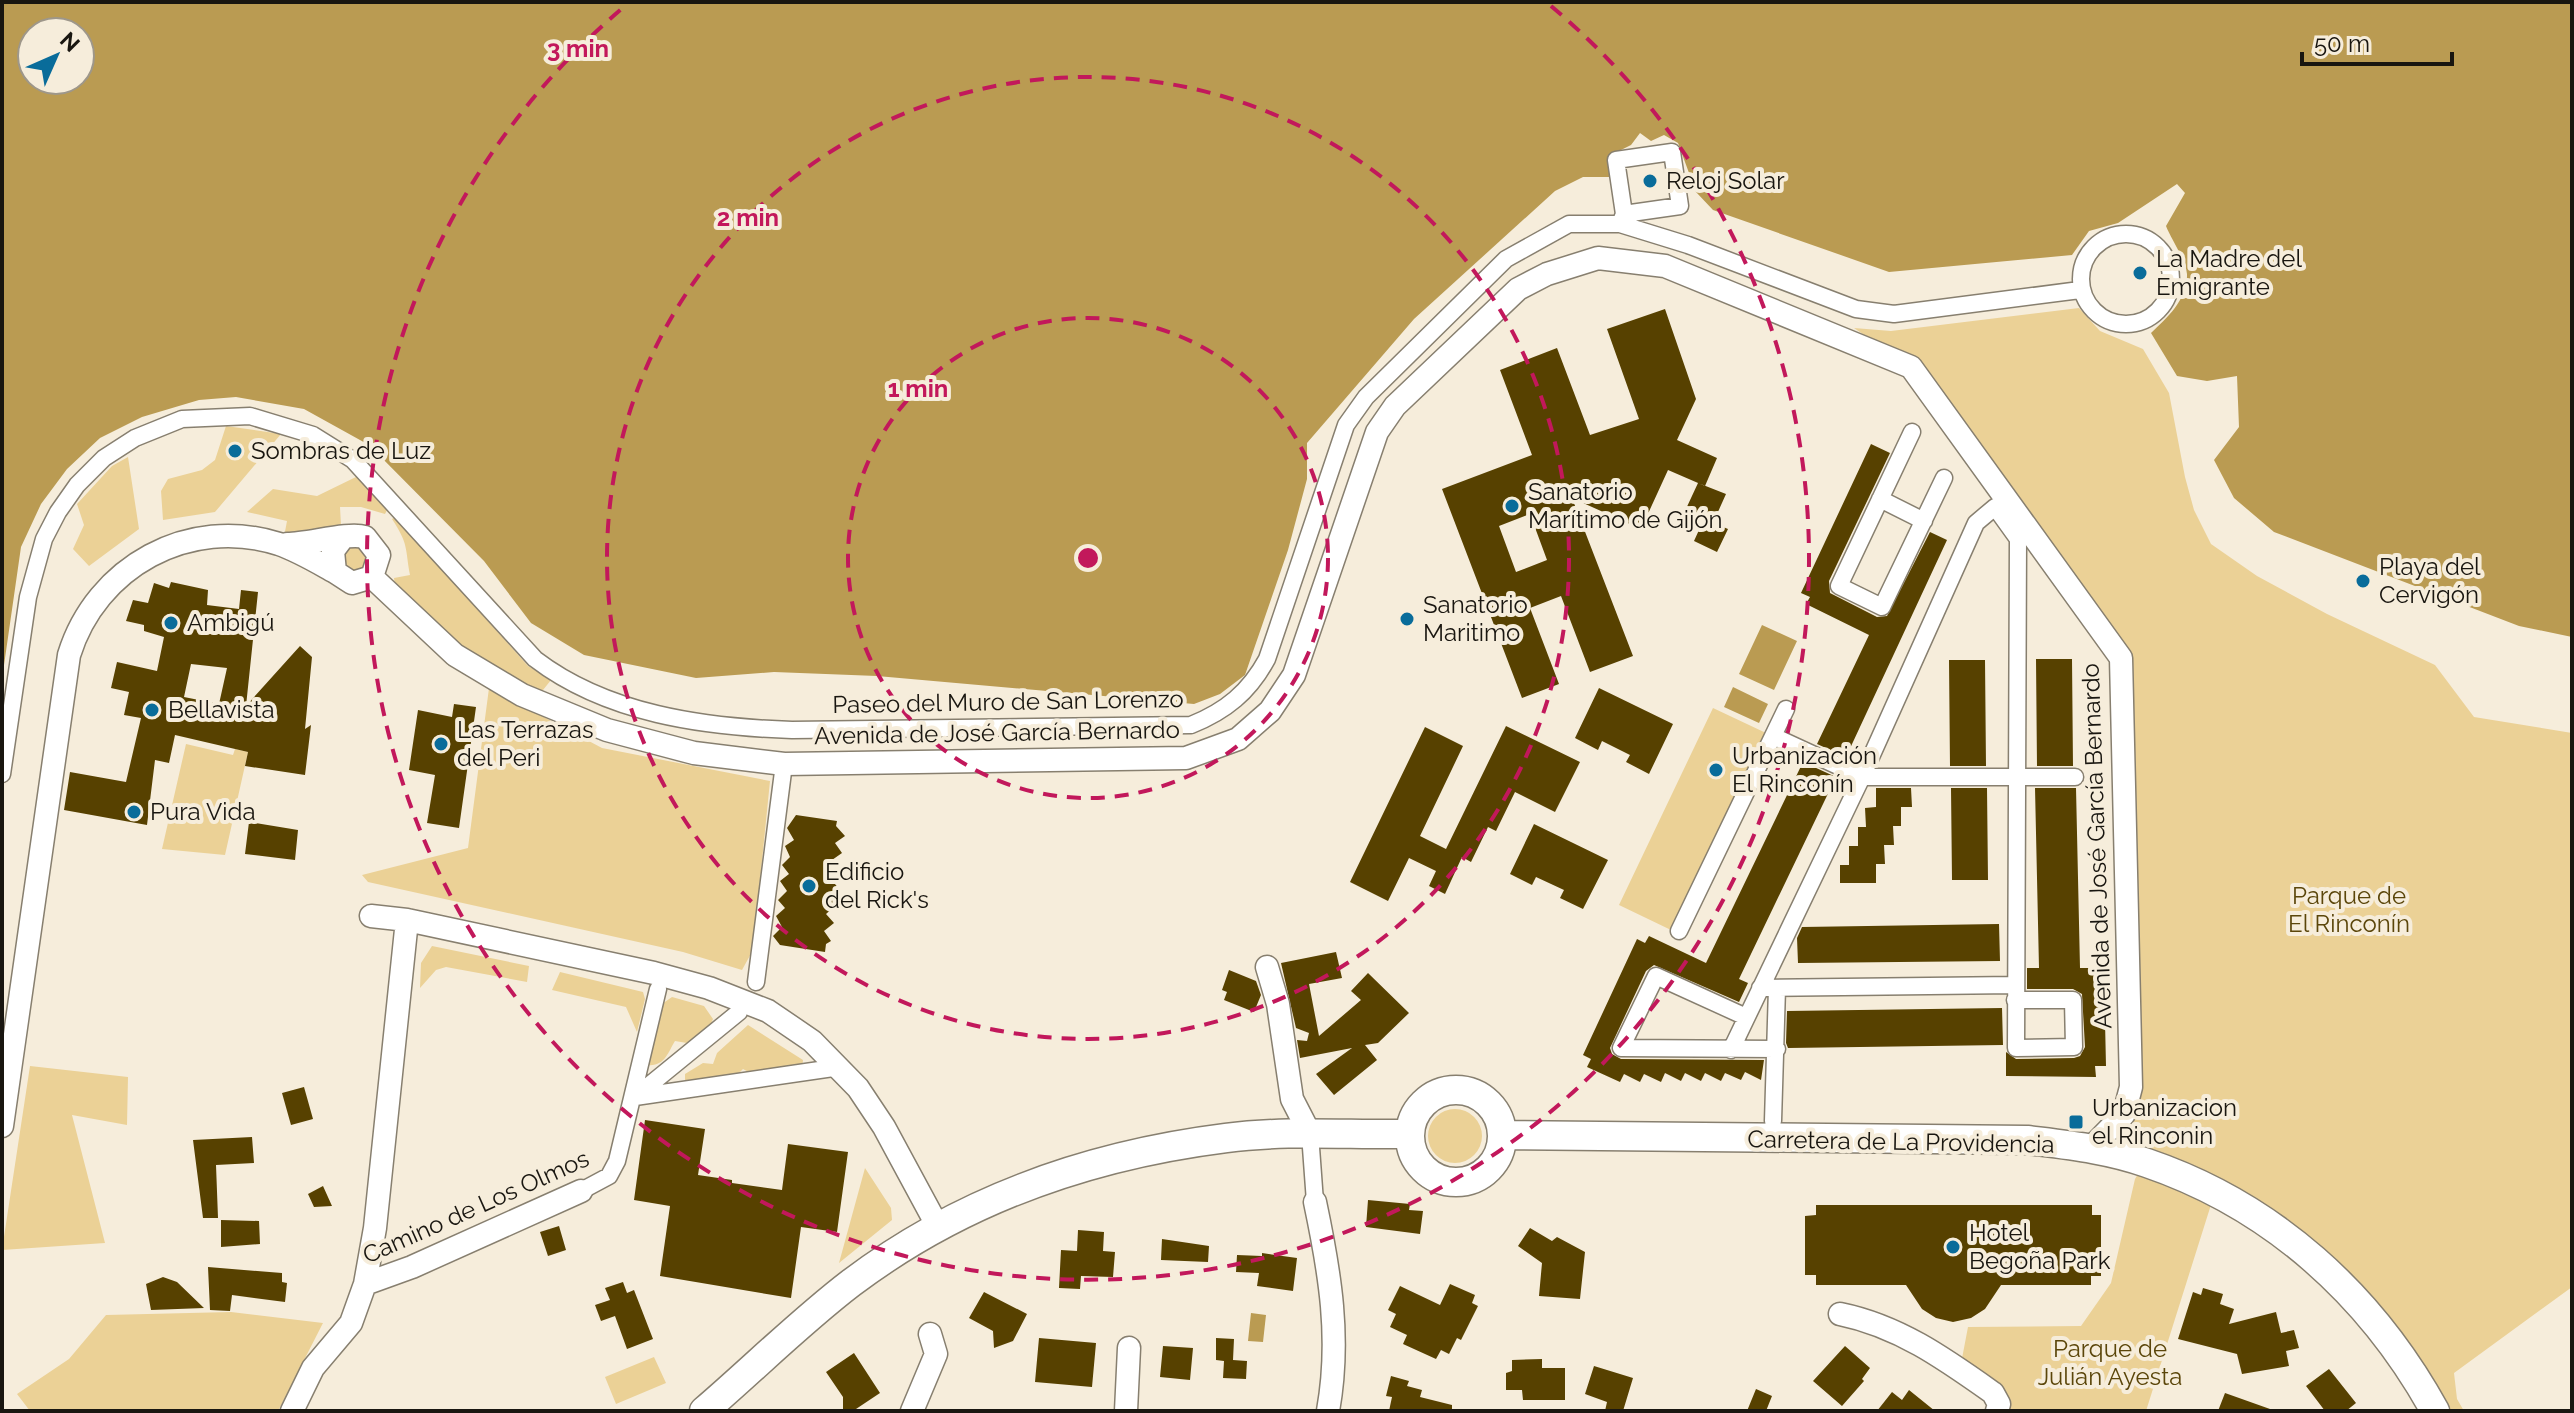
<svg xmlns="http://www.w3.org/2000/svg" width="2574" height="1413" viewBox="0 0 2574 1413" font-family="Raleway,sans-serif">
  <style>
    .green { fill: #ebd196 }
    .water { fill: #ba9b52; fill-rule: evenodd }
    .building { fill: #574100; fill-rule: evenodd }
    .lines { fill: none; stroke-linecap: round; stroke-linejoin: round }
    .pedestrian-casing { stroke: #877f6f; stroke-width: 19 }
    .minor-casing { stroke: #877f6f; stroke-width: 25 }
    .tertiary-casing { stroke: #877f6f; stroke-width: 31 }
    .pedestrian { stroke: #fff; stroke-width: 16 }
    .minor { stroke: #fff; stroke-width: 22 }
    .tertiary { stroke: #fff; stroke-width: 28 }
    .ring { fill: none; stroke: #c2185b; stroke-width: 4; stroke-dasharray: 14 10 }
    .poi-dot { fill: #096c9a; stroke: #f6eddb; stroke-width: 3 }
    .labels { text-anchor: middle; stroke-width: 8; stroke-linejoin: round; paint-order: stroke }
    .poi-label { font-size: 24px; fill: #191610; stroke: #f6eddb; text-anchor: start }
    .street-label { font-size: 24px; fill: #191610; stroke: #f6eddb }
    .park-label { font-size: 24px; fill: #5b460a; stroke: #f6eddb }
    .centre { fill: #c2185b; stroke: #f6eddb; stroke-width: 4 }
    .ring-label { font-size: 24px; text-anchor: middle; font-weight: bold; fill: #c2185b; stroke: #f6eddb; stroke-width: 8; stroke-linejoin: round; paint-order: stroke }
  </style>
  <rect width="100%" height="100%" fill="#f6eddb"/>
  <path class="green" d="M2079 308 2100 331 2143 349 2169 393 2185 477 2194 510 2211 544 2257 576 2327 614 2435 665 2474 717 2572 733V1287L2454 1373 2457 1399 2464 1411H2435L2377 1321 2215 1192 2146 1411H1997L1960 1369 1968 1327 2081 1326 2111 1283 2135 1179 2145 1162 2091 1148 2124 1114 2121 658 1911 367 1854 328 1891 331Z
    M226 426 281 434 215 512 163 520 161 491 168 479 202 470 215 460Z
    M128 457 139 529 89 566 73 549 84 525 77 504 112 466Z
    M358 476 388 508 385 514 361 507H340L341 525 284 537 287 521 247 512 273 489 317 496Z
    M395 517 528 666 551 680 539 695 452 642 395 586 394 578 410 575C405 548 409 545 392 519Z
    M371 542 359 583 333 551Z
    M489 688 602 748 770 781 753 950 742 970 683 952 368 882 362 875 468 848Z
    M1713 708 1766 733 1671 930 1619 905Z
    M186 744 233 755 235 749 248 752 225 855 162 849Z
    M432 946 529 966 527 982 446 967 436 970 420 988 421 963Z
    M560 972 643 992 645 999 637 1032 626 1007 552 990Z
    M672 997 704 1006 713 1019 710 1026 687 1043 675 1041C668 1052 665 1067 647 1065L662 1004Z
    M748 1025 803 1060 802 1068 754 1075 743 1069 734 1078 685 1082V1074L703 1063 713 1064 717 1053Z
    M30 1066 128 1077 127 1125 72 1115 105 1243 2 1250Z
    M1428 1136a27 27 0 1 1 54 0a27 27 0 1 1-54 0Z
    M865 1168 891 1208 892 1220 839 1263Z
    M231 1312 323 1323 278 1411H30L17 1394 69 1359 106 1315Z
    M654 1357 666 1383 616 1404 605 1377Z"/>
  <path class="water" d="M2 2H2572V637L2519 626 2274 532 2234 498 2214 460 2239 427 2237 376 2207 381 2177 376 2151 333C2167 318 2188 299 2187 274 2186 260 2171 239 2166 226L2185 193 2177 184 2118 223 2089 231 2072 255 1889 272 1713 210 1696 192 1678 143 1664 135 1651 141 1640 133 1631 145 1615 153 1611 177H1583L1555 191 1414 319 1307 443V479L1288 550 1245 675 1220 694 1194 704 877 676 774 672 696 678 584 655 531 623 484 561 369 445 304 409 236 397 199 400 142 417 100 438 67 469 41 504 21 547 2 679ZM32 32H80V80H32Z
    M1762 625 1797 641 1774 690 1739 674Z
    M1733 687 1768 704 1759 723 1724 707Z
    M1251 1313 1266 1315 1263 1342 1248 1341Z"/>
  <path class="building" d="M1665 309 1696 399 1677 440 1717 458 1705 486 1668 470 1641 529 1572 498 1633 656 1590 672 1561 596 1530 608 1559 684 1522 698 1442 489 1532 455 1500 370 1557 348 1590 435 1639 419 1607 329ZM1530 514 1547 560 1516 572 1499 526Z
    M1871 444 1890 453 1829 581 1830 593 1877 617 1887 616 1930 532 1947 540 1846 757 1817 744 1869 635 1806 604 1810 597 1801 593Z
    M1698 483 1726 494 1713 523 1685 511Z
    M1704 519 1728 529 1717 552 1694 541Z
    M171 582 208 590 207 605 239 609 241 590 258 592 246 706 300 646 312 657 305 729 311 725 305 775 245 766 248 752 175 735 169 763 155 760 147 825 64 810 70 772 126 782 141 718 124 715 129 692 111 688 117 662 157 671 164 637 144 631V625L126 621 133 600 148 603 154 583 169 588ZM191 664 227 668 219 704 184 697Z
    M2036 659H2072L2073 766H2037Z
    M1949 660H1985L1986 766H1950Z
    M1599 688 1673 724 1649 774 1626 762 1630 755 1602 741 1598 750 1575 738Z
    M454 704 476 707 459 828 427 823 435 775 409 770 418 710 452 717Z
    M1506 726 1580 762 1555 812 1515 792 1496 831 1488 827 1471 862 1462 857 1445 894 1429 886 1436 871 1409 858 1388 901 1350 882 1425 727 1463 746 1420 836 1446 849Z
    M1803 762 1836 777 1739 979 1748 983 1739 1002 1654 965 1646 971 1610 1048 1612 1054 1621 1059 1764 1060 1761 1080 1745 1072 1741 1080 1725 1073 1721 1081 1705 1073 1701 1081 1685 1073 1681 1081 1665 1073 1661 1082 1644 1074 1640 1082 1624 1074 1620 1082 1587 1067 1591 1059 1583 1055 1637 939 1645 943 1649 936 1706 963Z
    M1876 788H1911L1912 807H1901V826H1893L1894 845H1884L1885 864H1876V883H1840V865H1849V846H1858V827H1866L1865 808 1876 807Z
    M1951 788H1987L1988 880H1952Z
    M2035 788H2076L2080 968H2094V975H2104L2106 1066H2095L2096 1077 2006 1076V1052L2016 1059 2074 1058 2080 1056 2085 1047 2082 994 2073 989H2027V968H2039Z
    M796 815 837 821 836 826 845 836 835 843 842 853 832 860 840 871 831 879 839 889 830 896 836 905 826 914 834 923 824 931 831 941 826 944 825 952 780 945 773 936 782 927 776 916 785 908 778 900 787 891 780 881 789 874 782 865 790 857 785 846 794 840 787 828Z
    M249 822 298 830 295 860 245 854Z
    M1534 824 1608 860 1583 909 1560 898 1564 890 1536 877 1532 885 1510 874Z
    M1999 924 2000 961 1798 963 1797 938 1802 927Z
    M1336 952 1342 978 1309 984 1319 1036 1361 1000 1351 991 1368 973 1409 1013 1378 1043 1365 1045 1377 1060 1334 1095 1316 1074 1352 1048 1300 1058 1297 1040 1307 1041 1309 1033 1296 1028 1281 963Z
    M1229 970 1256 981 1261 995 1254 1012 1224 1000 1227 992 1222 990Z
    M2002 1008 2003 1045 1788 1048 1786 1043 1787 1011Z
    M304 1087 313 1119 291 1125 282 1093Z
    M645 1120 705 1129 698 1175 732 1180V1183L782 1190 788 1144 848 1152 837 1232 801 1227 791 1298 660 1276 670 1206 634 1200Z
    M252 1137 254 1163 216 1165 218 1218H203L193 1140Z
    M323 1186 332 1206 314 1207 308 1194Z
    M1368 1200 1410 1204 1409 1210 1423 1211 1420 1234 1366 1227Z
    M1816 1205H2092V1215H2101V1276H2091V1285H2001L1985 1309 1971 1318 1953 1322 1936 1318 1922 1309 1906 1285H1816V1275H1805V1216L1816 1215Z
    M221 1220 259 1221 260 1244 221 1247Z
    M559 1226 566 1250 548 1256 540 1232Z
    M1530 1228 1552 1241 1557 1237 1585 1252 1580 1299 1539 1296 1542 1263 1518 1246Z
    M1078 1230 1104 1232 1103 1251 1115 1252 1113 1277 1081 1276 1080 1289 1059 1288 1061 1250 1077 1251Z
    M1162 1239 1209 1246 1208 1262 1161 1260Z
    M1262 1253 1297 1258 1293 1291 1257 1286 1259 1273 1236 1272 1237 1255 1262 1256Z
    M208 1267 282 1273V1282L287 1283 285 1302 232 1295 230 1311 210 1310Z
    M163 1277 177 1282 204 1308 151 1310 146 1284Z
    M623 1282 627 1293 634 1290 653 1339 627 1349 615 1316 601 1321 595 1305 610 1300 605 1288Z
    M1450 1284 1475 1295 1472 1303 1478 1306 1461 1340 1457 1338 1449 1354 1441 1350 1436 1359 1403 1344 1407 1335 1390 1327 1396 1314 1388 1310 1400 1286 1440 1305Z
    M2203 1288 2223 1294 2220 1304 2234 1309 2229 1324 2276 1312 2281 1333 2294 1330 2299 1348 2286 1351 2289 1366 2242 1374 2237 1354 2178 1339 2193 1292 2201 1295Z
    M984 1292 1027 1314 1013 1341 994 1348 993 1331 969 1318Z
    M1039 1338 1096 1343 1092 1387 1035 1382Z
    M1216 1338 1234 1339 1233 1360 1247 1361 1246 1379 1223 1378 1224 1361 1216 1360Z
    M1163 1346 1193 1348 1190 1380 1160 1377Z
    M1845 1346 1870 1368 1862 1379 1864 1381 1842 1406 1813 1381Z
    M854 1353 880 1393 853 1411H843V1397L826 1372Z
    M1542 1359V1368H1565V1400H1523L1522 1390H1506V1373L1512 1371V1360Z
    M1594 1366 1633 1378 1623 1411H1605L1607 1402 1585 1394Z
    M2329 1369 2356 1403 2346 1411H2325L2306 1386Z
    M1391 1376 1409 1381 1407 1386 1422 1390 1420 1397 1452 1405V1411H1389L1392 1397 1386 1396Z
    M1756 1389 1772 1396 1766 1411H1747Z
    M1909 1390 1935 1411H1877L1892 1392 1902 1400Z
    M2225 1393 2270 1409 2269 1411H2218Z"/>
  <g class="lines">
    <g class="pedestrian-casing">
      <path id="pedestrian" d="M1620 224 1624 214 1616 160 1672 152 1680 206 1624 214
        M2081 279a45 45 0 1 1 90 0a45 45 0 1 1-90 0Z
        M1912 432 1839 586 1882 607 1944 478
        M1880 499 1924 521
        M1773 736 1862 777H2075
        M2 774 28 597 44 539 58 512 77 485 104 458 135 438 182 419 250 416 313 435 353 460 535 659C607 714 703 727 792 730L1191 725C1226 711 1249 692 1267 659L1346 425 1366 397 1506 259 1569 224H1620L1688 245 1856 309 1894 314 2080 290
        M1679 931 1786 709
        M756 982 784 764
        M1760 988 2015 985
        M1746 1017 1656 976 1621 1048 1777 1049
        M1731 1050 1862 777 1976 523 1995 507 2018 539 2016 1048 2074 1047 2073 1000H2015
        M636 1096 739 1012
        M635 1097 840 1067
        M1773 1121 1777 988
        M1310 1134 1315 1202
        M581 1191 609 1176 617 1161 658 989"/>
    </g>
    <g class="minor-casing">
      <path id="minor" d="M287 544C308 544 348 532 365 537L379 555 372 577 352 583 335 572 333 551 342 539
        M372 577 455 655 522 695 607 730 694 753 784 764 1186 758 1238 739 1270 711 1294 675 1377 432 1395 406 1518 289 1547 274 1598 258 1665 266 1911 367 2121 658 2131 1087 2124 1114 2091 1148
        M371 916 407 920
        M1267 967 1278 1004 1292 1099 1310 1134
        M2 1126 69 655C96 567 189 515 279 544 299 551 317 562 335 572
        M1315 1202C1330 1273 1341 1339 1328 1411
        M365 1284 412 1267 581 1191
        M1840 1314C1899 1326 1945 1359 1993 1393L1999 1404 1997 1411
        M292 1411 313 1368 351 1323 365 1284 375 1228 407 920 654 973 709 988 768 1011 812 1041 858 1088 884 1127 938 1227
        M912 1411 936 1354 930 1334
        M1126 1411 1129 1348"/>
    </g>
    <g class="tertiary-casing">
      <path id="tertiary" d="M1410 1136a46 46 0 1 1 92 0a46 46 0 1 1-92 0Z
        M1503 1135 2027 1140C2067 1145 2108 1149 2147 1163 2273 1206 2371 1295 2435 1411
        M704 1411C753 1369 800 1322 851 1283 961 1200 1090 1155 1226 1138 1286 1130 1348 1135 1408 1134"/>
    </g>
    <use href="#pedestrian" class="pedestrian"/>
    <use href="#minor" class="minor"/>
    <use href="#tertiary" class="tertiary"/>
  </g>
  <g class="ring">
    <circle cx="1088" cy="558" r="240"/>
    <circle cx="1088" cy="558" r="481"/>
    <path d="M1551 6A721 721 0 1 1 625 6"/>
  </g>
  <g class="poi-dot">
    <circle cx="1650" cy="181" r="8"/>
    <circle cx="2140" cy="273" r="8"/>
    <circle cx="235" cy="451" r="8"/>
    <circle cx="1512" cy="506" r="8"/>
    <circle cx="2363" cy="581" r="8"/>
    <circle cx="1407" cy="619" r="8"/>
    <circle cx="171" cy="623" r="8"/>
    <circle cx="152" cy="710" r="8"/>
    <circle cx="441" cy="744" r="8"/>
    <circle cx="1716" cy="770" r="8"/>
    <circle cx="134" cy="812" r="8"/>
    <circle cx="809" cy="886" r="8"/>
    <rect x="2068" y="1114" width="16" height="16" rx="4"/>
    <circle cx="1953" cy="1247" r="8"/>
  </g>
  <g class="labels">
    <g class="poi-label">
      <text x="1666" y="189">Reloj Solar</text>
      <text x="2156" y="267">La Madre del<tspan x="2156" dy="28">Emigrante</tspan></text>
      <text x="251" y="459">Sombras de Luz</text>
      <text x="1528" y="500">Sanatorio<tspan x="1528" dy="28">Marítimo de Gijón</tspan></text>
      <text x="2379" y="575">Playa del<tspan x="2379" dy="28">Cervigón</tspan></text>
      <text x="1423" y="613">Sanatorio<tspan x="1423" dy="28">Maritimo</tspan></text>
      <text x="187" y="631">Ambigú</text>
      <text x="168" y="718">Bellavista</text>
      <text x="457" y="738">Las Terrazas<tspan x="457" dy="28">del Peri</tspan></text>
      <text x="1732" y="764">Urbanización<tspan x="1732" dy="28">El Rinconín</tspan></text>
      <text x="150" y="820">Pura Vida</text>
      <text x="825" y="880">Edificio<tspan x="825" dy="28">del Rick's</tspan></text>
      <text x="2092" y="1116">Urbanizacion<tspan x="2092" dy="28">el Rinconin</tspan></text>
      <text x="1969" y="1241">Hotel<tspan x="1969" dy="28">Begoña Park</tspan></text>
    </g>
    <g class="street-label">
      <text transform="translate(1008 702) rotate(-1)" y="8">Paseo del Muro de San Lorenzo</text>
      <text transform="translate(997 733) rotate(-1)" y="8">Avenida de José García Bernardo</text>
      <text transform="translate(2097 846) rotate(-92)" y="8">Avenida de José García Bernardo</text>
      <text transform="translate(1901 1142) rotate(1)" y="8">Carretera de La Providencia</text>
      <text transform="translate(476 1207) rotate(-24)" y="8">Camino de Los Olmos</text>
    </g>
    <g class="park-label">
      <text x="2349" y="904">Parque de<tspan x="2349" dy="28">El Rinconín</tspan></text>
      <text x="2110" y="1357">Parque de<tspan x="2110" dy="28">Julián Ayesta</tspan></text>
    </g>
  </g>
  <circle cx="1088" cy="558" r="12" class="centre"/>
  <g class="ring-label">
    <text x="578" y="57">3 min</text>
    <text x="748" y="226">2 min</text>
    <text x="918" y="397">1 min</text>
  </g>
  <rect width="2574" height="1413" fill="none" stroke="#191610" stroke-width="8"/>
  <g transform="translate(56 56) rotate(45)"><circle r="38" fill="#f6eddb" stroke="#9e978a" stroke-width="2"/>
  <path d="M0-6L14 30L0 20L-14 30Z" fill="#096c9a"/>
  <text y="-12" font-size="22" font-weight="bold" text-anchor="middle" fill="#191610">N</text>
  </g>
  <path d="M2302 52v12h150v-12" fill="none" stroke="#191610" stroke-width="4"/>
  <text x="2314" y="52" font-size="24" fill="#191610" stroke="#f6eddb" stroke-width="6" paint-order="stroke">50 m</text>
</svg>
